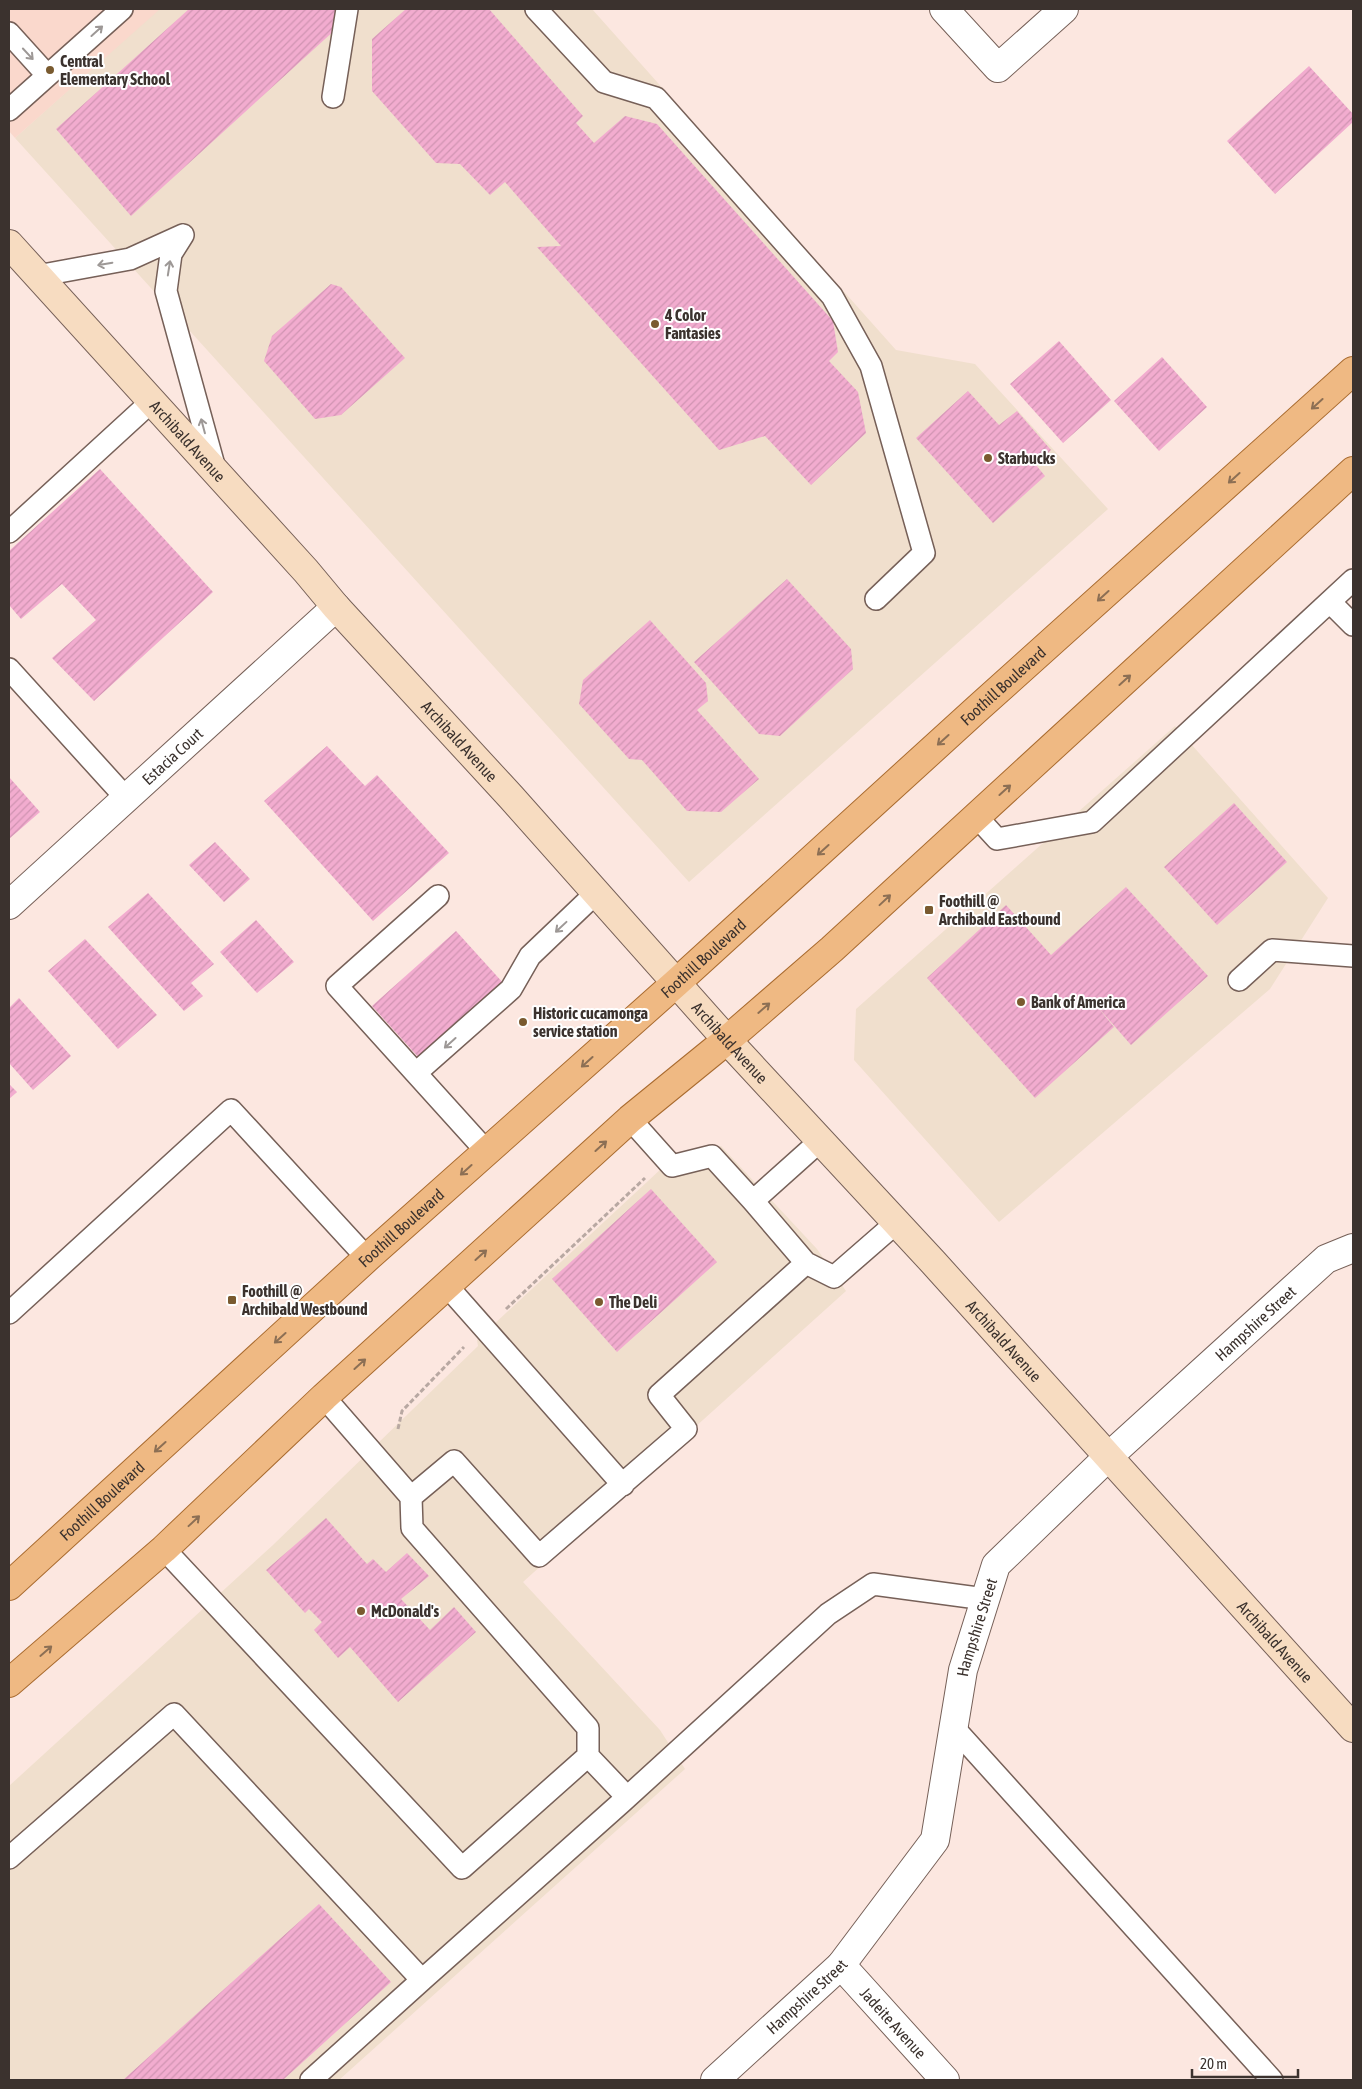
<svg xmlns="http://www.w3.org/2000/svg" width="1362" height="2089" viewBox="0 0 1362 2089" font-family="'Asap Condensed',sans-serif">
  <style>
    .commercial { fill: #f0dfcd }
    .built { fill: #fad8cc }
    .building { fill: url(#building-hatch) }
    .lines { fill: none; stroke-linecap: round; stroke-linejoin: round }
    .lane-casing { stroke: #766058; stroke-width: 24 }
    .street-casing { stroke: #766058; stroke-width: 30 }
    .secondary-casing { stroke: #766058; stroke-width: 30 }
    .primary-casing { stroke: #a96b2f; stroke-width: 30 }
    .path { stroke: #b8a8a2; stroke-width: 3; stroke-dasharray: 5 2.5; stroke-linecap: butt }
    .lane { stroke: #fff; stroke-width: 21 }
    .street { stroke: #fff; stroke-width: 28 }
    .secondary { stroke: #f7dcc1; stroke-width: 28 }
    .primary { stroke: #efb983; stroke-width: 28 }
    .oneway { stroke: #9d9896 }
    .oneway2 { stroke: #8c6f54 }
    .poi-dot { fill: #795a2f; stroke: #fff; stroke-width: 2 }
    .labels { text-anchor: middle; stroke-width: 4; stroke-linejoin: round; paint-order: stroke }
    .poi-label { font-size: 16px; font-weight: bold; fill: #3b322e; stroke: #fff; text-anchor: start }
    .street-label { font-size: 16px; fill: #3b322e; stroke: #fff }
  </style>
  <defs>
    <pattern id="building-hatch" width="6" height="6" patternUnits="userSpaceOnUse" patternTransform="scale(1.25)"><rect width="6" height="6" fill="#f2accf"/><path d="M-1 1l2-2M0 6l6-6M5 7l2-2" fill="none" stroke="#d094b2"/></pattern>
  </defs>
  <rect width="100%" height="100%" fill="#fce7e0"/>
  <path class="commercial" d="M159 9H592L896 350 975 364 1108 509 689 882 15 138Z
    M1175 726 1328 898 1270 989 999 1222 854 1060 856 1009Z
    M721 1146 817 1249 846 1291 523 1582 660 1730 685 1769 339 2080H9V1786L273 1545 478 1346 477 1340 662 1168Z"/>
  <path class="built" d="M9 9H160L15 138 9 131Z"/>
  <path class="building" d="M189 9H337L336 29 131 216 56 129Z
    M406 9H489L583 116 576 123 594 143 625 116 657 124 833 321 838 352 829 361 858 392 866 433 811 485 765 436 719 450 537 247 561 246 505 182 490 195 460 164 436 163 372 91V39Z
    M1309 66 1353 114V122L1275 194 1227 141Z
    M331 284 341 287 405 358 341 415 315 419 264 361 272 336Z
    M1059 341 1111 400 1063 443 1010 384Z
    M1162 357 1207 407 1159 451 1114 401Z
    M968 391 999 425 1017 411 1051 450 1036 465 1045 476 993 523 916 438Z
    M100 469 213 592 94 701 52 658 96 620 62 584 21 619 9 605V551Z
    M787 579 851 649 853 669 780 736 759 734 694 662Z
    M650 620 706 683 708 701 697 710 759 779 721 812 687 811 642 760 629 759 579 704 583 680Z
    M327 746 365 786 377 775 449 853 373 921 264 801Z
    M9 777 40 812 9 839Z
    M1234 803 1287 862 1217 925 1164 867Z
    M215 842 250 879 224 902 189 865Z
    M1126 887 1208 976 1131 1045 1096 1005 1114 1027 1035 1098 927 978 1006 905 1051 955Z
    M148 893 214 964 191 983 203 996 184 1011 108 927Z
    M256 920 294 962 257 993 220 952Z
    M456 931 505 985 420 1059 372 1006Z
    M85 939 157 1015 118 1049 48 971Z
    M19 998 71 1056 33 1090 9 1063V1008Z
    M9 1084 17 1092 9 1099Z
    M651 1189 717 1262 617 1352 552 1279Z
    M326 1518 367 1564 373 1559 386 1572 407 1553 429 1576 401 1599 430 1630 454 1607 476 1632 398 1702 350 1647 338 1658 314 1630 322 1622 309 1609 305 1613 266 1570Z
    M319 1904 391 1982 283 2080H123Z"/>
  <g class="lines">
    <g class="lane-casing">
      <path id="lane" d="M536 9 604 82 656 98 832 296 871 366 924 553 876 599
        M9 33 47 75
        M333 97 347 9
        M9 110 122 9
        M183 235 171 254 166 291 215 469
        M37 276 130 259 183 235
        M9 532 152 401
        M1330 602 1353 625
        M9 669 126 798
        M976 816 997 839 1092 822 1353 580
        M438 896 337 986 487 1152
        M1239 980 1272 950 1353 956
        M416 1073 511 989 530 956 596 893
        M630 1119 672 1166 712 1156 753 1201
        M806 1263 834 1277 896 1223
        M447 1286 623 1485
        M9 1313 231 1110 367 1258
        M324 1397 411 1497 454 1461 539 1556 686 1429 659 1395 806 1263 753 1201 820 1141
        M411 1497 412 1528 588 1728V1756L627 1797
        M164 1549 462 1868 588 1756
        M954 1728 1272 2080
        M9 1858 174 1714 422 1980 622 1802 828 1614 873 1584 985 1599
        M311 2080 422 1980"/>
    </g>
    <g class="street-casing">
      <g id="street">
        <path d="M944 9 998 68 1064 9"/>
        <path id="s1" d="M9 905 336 607"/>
        <path id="s2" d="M841 1965 945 2080"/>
        <path id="s3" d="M715 2080 841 1965 935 1840 963 1670 996 1565 1108 1457 1326 1259 1353 1248"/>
      </g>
    </g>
    <g class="secondary-casing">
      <g id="secondary">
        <path id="s4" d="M9 244 306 571 336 607 511 797 727 1040 933 1262 1353 1728"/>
      </g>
    </g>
    <g class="primary-casing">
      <g id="primary">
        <path id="s5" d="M9 1586 367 1258 676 983 978 708 1353 371"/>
        <path d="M9 1683 164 1549 324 1397 630 1119 727 1040 832 949 1353 471"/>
      </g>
    </g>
    <path class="path" d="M506 1309 645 1178
      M398 1429 402 1411 464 1347"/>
    <use href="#lane" class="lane"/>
    <use href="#street" class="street"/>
    <use href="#secondary" class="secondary"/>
    <use href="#primary" class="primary"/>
  </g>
  <defs><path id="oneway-shaft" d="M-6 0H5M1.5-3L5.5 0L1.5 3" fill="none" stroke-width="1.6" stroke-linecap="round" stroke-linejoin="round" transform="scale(1.25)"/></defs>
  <g class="oneway">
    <use href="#oneway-shaft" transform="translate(97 31) rotate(-42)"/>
    <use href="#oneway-shaft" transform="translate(28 54) rotate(47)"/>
    <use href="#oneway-shaft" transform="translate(105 264) rotate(170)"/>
    <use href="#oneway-shaft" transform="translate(169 268) rotate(-81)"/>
    <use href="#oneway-shaft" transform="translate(203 426) rotate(-105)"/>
    <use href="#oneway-shaft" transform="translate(561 927) rotate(137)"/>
    <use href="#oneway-shaft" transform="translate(450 1043) rotate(138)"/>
  </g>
  <g class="oneway2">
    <use href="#oneway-shaft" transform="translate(1317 404) rotate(138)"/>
    <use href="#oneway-shaft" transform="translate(1234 478) rotate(138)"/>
    <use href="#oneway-shaft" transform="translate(1103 596) rotate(138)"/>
    <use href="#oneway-shaft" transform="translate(1125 680) rotate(-42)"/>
    <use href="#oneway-shaft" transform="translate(943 740) rotate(138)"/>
    <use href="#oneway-shaft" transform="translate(1005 790) rotate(-42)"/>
    <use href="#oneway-shaft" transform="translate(823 850) rotate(138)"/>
    <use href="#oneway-shaft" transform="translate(885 900) rotate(-43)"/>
    <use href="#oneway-shaft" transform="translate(764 1008) rotate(-41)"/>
    <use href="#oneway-shaft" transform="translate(587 1062) rotate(138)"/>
    <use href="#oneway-shaft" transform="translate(601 1146) rotate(-42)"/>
    <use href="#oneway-shaft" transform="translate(466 1170) rotate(138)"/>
    <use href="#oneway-shaft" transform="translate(481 1255) rotate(-42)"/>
    <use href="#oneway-shaft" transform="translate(280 1338) rotate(138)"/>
    <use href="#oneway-shaft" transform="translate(360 1364) rotate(-42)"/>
    <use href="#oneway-shaft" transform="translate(160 1447) rotate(138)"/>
    <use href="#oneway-shaft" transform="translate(194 1521) rotate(-43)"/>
    <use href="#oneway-shaft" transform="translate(46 1651) rotate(-41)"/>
  </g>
  <g class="poi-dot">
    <circle cx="50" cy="70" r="5"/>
    <circle cx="655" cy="324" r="5"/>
    <circle cx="988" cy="458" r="5"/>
    <rect x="924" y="905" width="10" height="10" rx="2.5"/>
    <circle cx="1021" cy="1002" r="5"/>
    <circle cx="523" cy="1022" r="5"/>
    <rect x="227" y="1295" width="10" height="10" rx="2.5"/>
    <circle cx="599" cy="1302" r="5"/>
    <circle cx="361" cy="1611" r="5"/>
  </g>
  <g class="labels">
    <g class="poi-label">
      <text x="60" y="67">Central<tspan x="60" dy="18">Elementary School</tspan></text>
      <text x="665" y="321">4 Color<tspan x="665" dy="18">Fantasies</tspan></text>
      <text x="998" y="464">Starbucks</text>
      <text x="939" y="907">Foothill @<tspan x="939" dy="18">Archibald Eastbound</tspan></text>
      <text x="1031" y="1008">Bank of America</text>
      <text x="533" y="1019">Historic cucamonga<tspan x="533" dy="18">service station</tspan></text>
      <text x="242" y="1297">Foothill @<tspan x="242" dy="18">Archibald Westbound</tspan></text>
      <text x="609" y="1308">The Deli</text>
      <text x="371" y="1617">McDonald's</text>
    </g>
    <g class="street-label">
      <text dy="6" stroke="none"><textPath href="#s4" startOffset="266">Archibald Avenue</textPath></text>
      <text dy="6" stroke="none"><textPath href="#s5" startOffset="1341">Foothill Boulevard</textPath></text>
      <text dy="6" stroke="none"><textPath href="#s4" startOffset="671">Archibald Avenue</textPath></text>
      <text dy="6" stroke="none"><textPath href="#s1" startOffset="221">Estacia Court</textPath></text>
      <text dy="6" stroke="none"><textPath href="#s5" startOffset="936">Foothill Boulevard</textPath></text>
      <text dy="6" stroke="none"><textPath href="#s4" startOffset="1076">Archibald Avenue</textPath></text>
      <text dy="6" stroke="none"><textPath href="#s5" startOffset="531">Foothill Boulevard</textPath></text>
      <text dy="6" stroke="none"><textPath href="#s3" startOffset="964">Hampshire Street</textPath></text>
      <text dy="6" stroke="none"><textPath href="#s4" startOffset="1481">Archibald Avenue</textPath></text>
      <text dy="6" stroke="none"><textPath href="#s5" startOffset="126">Foothill Boulevard</textPath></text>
      <text dy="6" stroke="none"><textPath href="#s3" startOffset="544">Hampshire Street</textPath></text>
      <text dy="6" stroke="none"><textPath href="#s4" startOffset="1886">Archibald Avenue</textPath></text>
      <text dy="6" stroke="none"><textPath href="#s3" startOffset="124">Hampshire Street</textPath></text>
      <text dy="6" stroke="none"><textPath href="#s2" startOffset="78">Jadeite Avenue</textPath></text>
    </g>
  </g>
  <rect width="1362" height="2089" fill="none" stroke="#3b322e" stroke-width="20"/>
  <path d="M1192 2069v8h106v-8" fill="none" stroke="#3b322e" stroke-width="2.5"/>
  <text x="1200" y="2069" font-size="15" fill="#3b322e" stroke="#ffffff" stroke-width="4" paint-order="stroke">20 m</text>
</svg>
